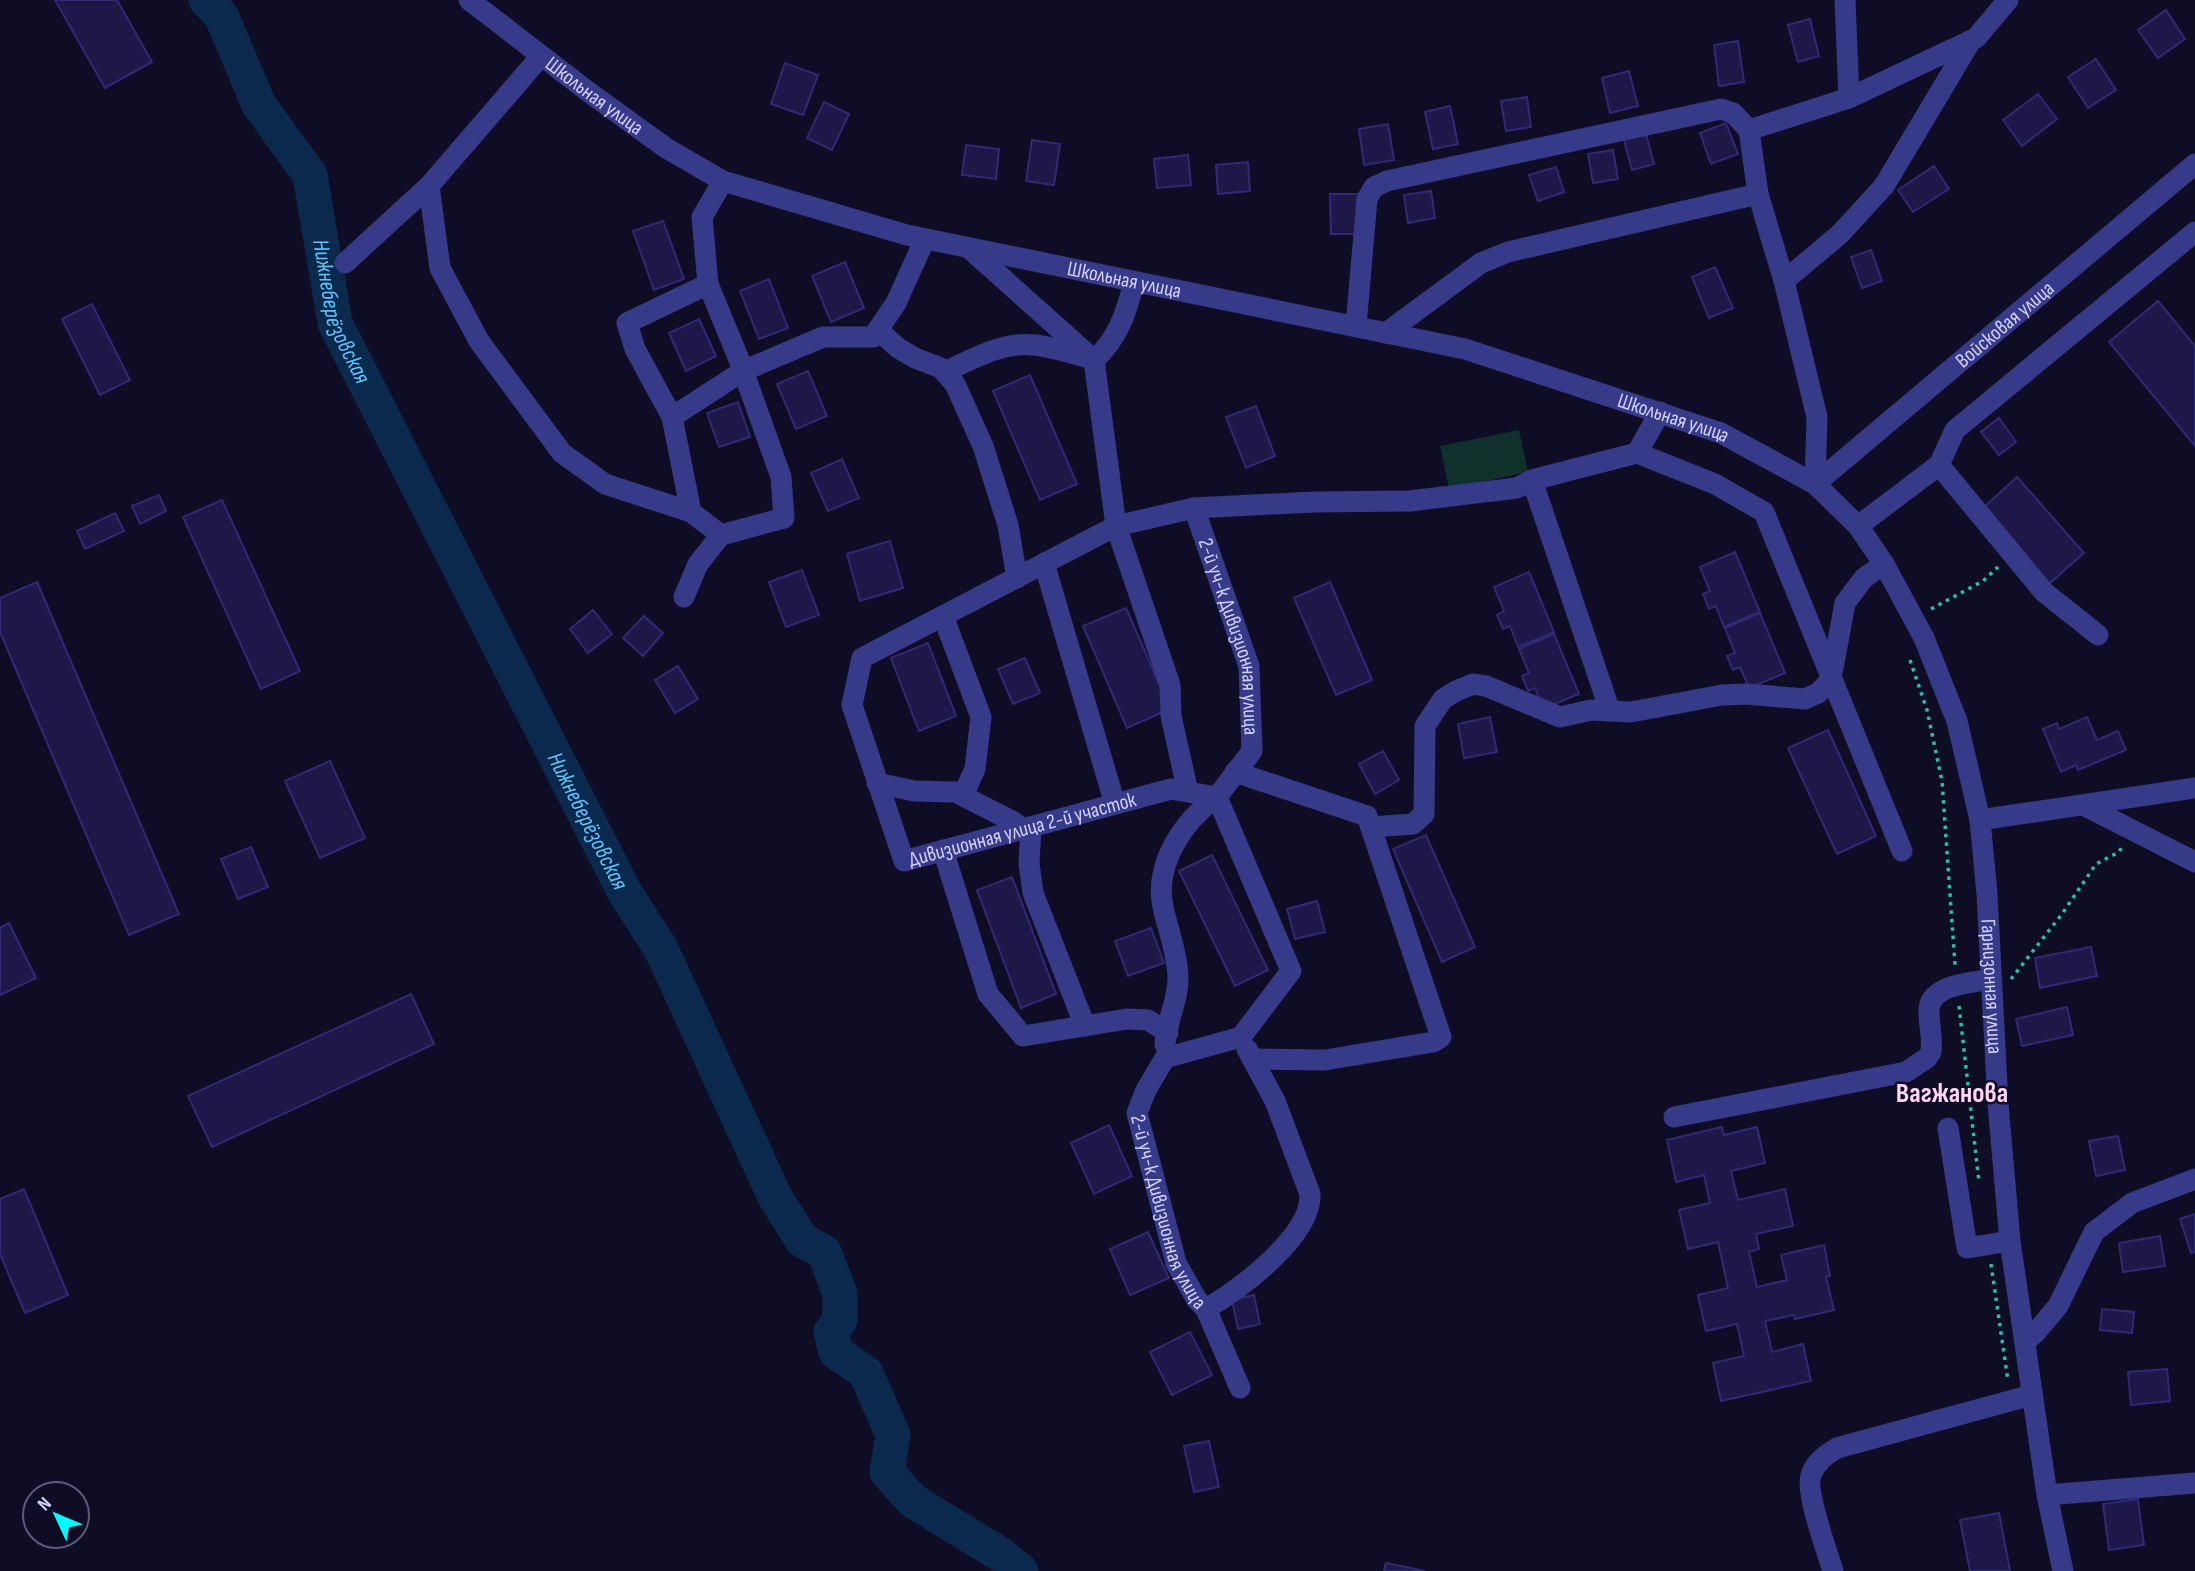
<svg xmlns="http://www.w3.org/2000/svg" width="2195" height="1571" viewBox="0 0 2195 1571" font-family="'Sofia Sans Condensed',sans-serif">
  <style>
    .green { fill: #10302c }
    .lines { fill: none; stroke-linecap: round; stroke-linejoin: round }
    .river { stroke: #0b294c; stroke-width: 35 }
    .building { fill: #1e1848; stroke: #312975; stroke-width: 2 }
    .path { stroke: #28bea7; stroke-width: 3.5; stroke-dasharray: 3.5 5; stroke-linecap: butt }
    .minor { stroke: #363a88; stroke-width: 21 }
    .labels { text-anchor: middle; stroke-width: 5; stroke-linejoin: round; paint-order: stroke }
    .street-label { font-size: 21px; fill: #d3d2ff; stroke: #0f0d26 }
    .water-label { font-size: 23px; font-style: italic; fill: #60c4ff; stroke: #0f0d26 }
    .district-label { font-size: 28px; font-weight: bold; fill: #ffd4f3; stroke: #0f0d26 }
  </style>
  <rect width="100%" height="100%" fill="#0f0d26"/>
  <path class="green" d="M1519 430 1528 472 1449 489 1440 446Z"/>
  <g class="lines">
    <path class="river" id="s1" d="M206 0 221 15 259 105 310 175 335 323 624 891 661 949 775 1197 802 1240 824 1252 840 1294V1320L831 1332 836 1352 866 1373 893 1435 887 1472 913 1501 1000 1554 1021 1571"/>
  </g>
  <path class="building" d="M55 0H117L152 62 105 88Z
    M2166 10 2185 39 2158 58 2138 30Z
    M1810 19 1819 56 1798 62 1788 25Z
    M1738 41 1744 82 1719 86 1714 45Z
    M2096 59 2116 90 2088 108 2068 77Z
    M785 63 818 75 803 115 771 104Z
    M1629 71 1638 106 1610 113 1602 78Z
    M2038 94 2057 119 2022 146 2003 120Z
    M1527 97 1531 127 1506 131 1501 101Z
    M824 102 849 114 832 150 807 138Z
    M1450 106 1458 144 1433 149 1425 112Z
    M1726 123 1738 154 1711 164 1700 133Z
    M1388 124 1394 160 1364 165 1359 129Z
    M1646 134 1654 164 1632 170 1624 140Z
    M1032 140 1060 144 1054 185 1026 181Z
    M966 145 999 149 996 179 962 175Z
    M1613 150 1618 179 1593 183 1588 154Z
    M1188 155 1191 185 1157 188 1154 159Z
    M1248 162 1250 191 1218 194 1216 165Z
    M1934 166 1949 189 1913 212 1898 190Z
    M1556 167 1564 192 1538 201 1529 175Z
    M1431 191 1435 218 1408 223 1404 195Z
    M1330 194H1359V234H1331Z
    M663 221 684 279 654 290 633 231Z
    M1871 250 1882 281 1862 288 1851 257Z
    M845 262 864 308 831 322 812 276Z
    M1715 267 1733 308 1709 318 1692 277Z
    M769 279 788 328 759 339 740 291Z
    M2158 301 2195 346V446L2109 342Z
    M92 304 130 380 100 395 62 319Z
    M699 319 716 356 686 371 669 333Z
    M808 371 827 416 796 429 777 384Z
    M1030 375 1077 484 1040 500 993 391Z
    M738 402 750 437 719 447 707 413Z
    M1256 406 1275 456 1246 468 1226 417Z
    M1999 418 2016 442 1999 455 1981 432Z
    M842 459 859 498 828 511 811 473Z
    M2017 477 2084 553 2049 584 1983 508Z
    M159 495 166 511 140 524 132 506Z
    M222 500 300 671 261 689 183 517Z
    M115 513 124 531 85 549 77 531Z
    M890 541 903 588 860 601 847 554Z
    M1735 552 1760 612 1724 627 1716 606 1709 609 1703 594 1710 591 1700 567Z
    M802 570 819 615 786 627 769 582Z
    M1529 572 1554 632 1518 647 1510 626 1503 629 1497 615 1504 611 1494 587Z
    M37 582 179 914 129 935 0 632V598Z
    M1330 582 1372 680 1336 695 1294 598Z
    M1126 608 1170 709 1127 728 1083 626Z
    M593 610 612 634 588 653 570 629Z
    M1760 613 1785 673 1749 688 1740 667 1733 670 1727 656 1735 653 1725 628Z
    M644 616 663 633 643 656 623 638Z
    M1554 634 1579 694 1543 709 1535 688 1528 691 1522 676 1529 673 1519 649Z
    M928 643 956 716 919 731 891 658Z
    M1025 658 1040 693 1013 704 998 669Z
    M678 666 698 699 675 713 655 680Z
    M1490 717 1497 752 1464 758 1458 724Z
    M2087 717 2097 740 2118 731 2126 750 2078 770 2076 765 2061 772 2043 729 2057 723 2059 729Z
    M1828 730 1876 836 1837 854 1788 748Z
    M1383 751 1399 780 1375 794 1359 764Z
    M330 761 365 838 320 858 285 781Z
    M1426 835 1475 947 1442 962 1393 849Z
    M251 847 268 887 238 899 221 859Z
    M1212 855 1268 970 1235 986 1179 871Z
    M1012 877 1056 994 1021 1008 977 890Z
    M1317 901 1325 932 1295 939 1287 909Z
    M9 923 36 978 0 995V928Z
    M1151 928 1164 963 1128 976 1115 941Z
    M2091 947 2097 976 2040 988 2035 958Z
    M411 994 434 1044 212 1147 188 1096Z
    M2067 1007 2073 1035 2022 1046 2016 1019Z
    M1109 1125 1132 1176 1094 1194 1071 1143Z
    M1722 1127 1724 1135 1757 1127 1765 1163 1731 1171 1738 1200 1785 1189 1793 1226 1756 1234 1759 1249 1749 1252 1757 1287 1787 1280 1781 1255 1824 1245 1830 1276 1826 1277 1834 1310 1795 1319 1794 1315 1765 1321 1772 1352 1803 1344 1811 1381 1721 1401 1713 1363 1744 1356 1737 1324 1706 1331 1698 1295 1728 1288 1718 1242 1688 1249 1679 1210 1710 1203 1704 1175 1676 1182 1667 1140Z
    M2118 1136 2125 1170 2096 1176 2089 1141Z
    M24 1189 68 1295 25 1313 0 1254V1199Z
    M2195 1214V1252L2191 1253 2180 1219Z
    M1148 1232 1169 1278 1130 1295 1110 1249Z
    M2160 1236 2165 1266 2123 1272 2119 1243Z
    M1254 1295 1260 1324 1238 1329 1232 1300Z
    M2102 1309 2134 1312 2132 1333 2100 1330Z
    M1190 1332 1212 1375 1172 1395 1150 1352Z
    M2167 1369 2170 1401 2131 1405 2128 1372Z
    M1209 1441 1219 1487 1194 1492 1184 1446Z
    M2138 1499 2144 1545 2109 1550 2103 1504Z
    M1999 1513 2010 1571H1970L1960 1520Z
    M1386 1563 1425 1571H1384Z"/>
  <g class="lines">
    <path class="path" d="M1931 609 1983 581 1998 567
      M1910 660 1927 710 1942 781 1955 965
      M2011 979 2062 914 2096 864 2119 852 2122 847
      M1959 1006 1979 1182
      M1991 1264 2008 1381"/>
    <g class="minor">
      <path id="s2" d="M469 0 590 93 666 148 723 181 907 235 1465 349 1721 433 1815 484 1858 526 1884 564 1924 638 1957 721 1980 820 1987 894 1998 1104 2010 1241 2047 1495 2063 1571"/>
      <path d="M1845 0 1849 98"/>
      <path d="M429 186 440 268 479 341 562 453 605 484 691 512"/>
      <path d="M971 250 1094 360"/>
      <path d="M345 263 429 186 541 56"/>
      <path d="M1784 281 1840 234 1884 186 1970 42"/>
      <path d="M708 284 627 323 635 349 672 417 691 512 721 535"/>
      <path d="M1356 326 1367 199 1374 187 1387 181 1721 109 1733 113 1749 130"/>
      <path d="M878 330 898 348 915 358 941 368 955 384 983 446 1008 525 1017 578"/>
      <path d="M1386 333 1481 263 1508 252 1758 194"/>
      <path id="s3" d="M1094 360 1116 526 1194 508 1249 666 1252 751 1217 797 1291 971 1241 1037 1165 1058 1146 1090 1137 1113 1176 1263 1197 1300 1206 1309 1240 1388"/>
      <path d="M1094 360C1118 339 1126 313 1134 283"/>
      <path d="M945 372C972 359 1004 341 1035 345 1053 347 1071 353 1089 358"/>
      <path d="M672 417 743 371 823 337H873L896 303 925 239"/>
      <path d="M1637 453 1715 484 1764 512 1902 851"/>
      <path d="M1939 465 1955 430 2195 232"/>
      <path d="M1532 480 1610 711"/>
      <path d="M1815 484 1817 417 1784 281 1758 194 1749 130 1849 98 1976 38 2008 0"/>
      <path id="s4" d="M1815 484 2195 164"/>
      <path d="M1194 508 1314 502 1410 501 1517 488 1532 480 1637 453 1660 412"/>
      <path d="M1858 526 1939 465 2044 592 2098 635"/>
      <path d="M1044 563 1115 804"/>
      <path d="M684 597 698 564 721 535 784 518 781 477 740 362 708 284 702 217 723 181"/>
      <path d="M943 616 981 717 975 769 963 795"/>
      <path d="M1235 772 1367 816 1441 1037 1433 1042 1325 1060 1253 1059"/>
      <path d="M877 783 914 791 955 792 1014 822 1023 829"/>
      <path id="s5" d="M1188 792 1171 716 1170 685 1116 526 862 658 852 705 904 861 1171 789 1217 797"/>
      <path d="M2085 806 2195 862"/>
      <path d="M1980 820 2195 788"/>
      <path d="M1031 827 1029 863 1033 893 1085 1026"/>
      <path d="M1371 827 1413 824 1424 814 1425 726 1443 699 1456 691 1473 684 1486 686 1560 717 1591 710 1631 712 1722 695 1746 694 1805 699 1818 693 1828 683 1833 668 1845 603 1864 578 1884 564"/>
      <path d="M943 850 988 994 1023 1036 1127 1019 1148 1020 1168 1033"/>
      <path d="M1165 1045C1166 1022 1179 999 1178 976 1177 952 1168 930 1163 907 1154 864 1183 821 1217 797"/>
      <path d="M1674 1117 1906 1072 1927 1058 1931 1052C1933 1039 1929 1026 1929 1013 1927 984 1971 983 1991 979"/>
      <path d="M1948 1128 1967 1248 2010 1241"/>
      <path d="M1206 1309C1240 1289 1312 1236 1310 1194L1275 1101 1247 1049"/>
      <path d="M2025 1342 2036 1332 2058 1306 2094 1232 2132 1203 2195 1179"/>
      <path d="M2047 1495 2195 1483"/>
      <path d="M1833 1571C1827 1551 1805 1492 1811 1475 1816 1461 1826 1455 1837 1448L2032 1395"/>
    </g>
  </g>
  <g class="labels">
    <g class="street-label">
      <text dy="7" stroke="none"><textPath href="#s2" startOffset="158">Школьная улица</textPath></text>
      <text dy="7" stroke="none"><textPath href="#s2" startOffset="726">Школьная улица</textPath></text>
      <text dy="7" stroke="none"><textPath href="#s4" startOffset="248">Войсковая улица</textPath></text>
      <text dy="7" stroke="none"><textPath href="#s2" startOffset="1293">Школьная улица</textPath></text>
      <text dy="7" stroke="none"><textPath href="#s3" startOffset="382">2-й уч-к Дивизионная улица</textPath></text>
      <text dy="7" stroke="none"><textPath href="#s5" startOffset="898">Дивизионная улица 2-й участок</textPath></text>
      <text dy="7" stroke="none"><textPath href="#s2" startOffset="1998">Гарнизонная улица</textPath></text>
      <text dy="7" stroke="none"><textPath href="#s3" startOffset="1074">2-й уч-к Дивизионная улица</textPath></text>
    </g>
    <g class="water-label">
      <text dy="8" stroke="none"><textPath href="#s1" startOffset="346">Нижнеберёзовская</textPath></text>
      <text dy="8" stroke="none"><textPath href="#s1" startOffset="914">Нижнеберёзовская</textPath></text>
    </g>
    <g class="district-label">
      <text x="1952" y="1102">Вагжанова</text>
    </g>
  </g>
  <g transform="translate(56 1515) rotate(314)"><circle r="33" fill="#0f0d26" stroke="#5d5c7d" stroke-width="2"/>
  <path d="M0-5L12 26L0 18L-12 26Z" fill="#00fbfd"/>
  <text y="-10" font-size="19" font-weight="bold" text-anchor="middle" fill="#d3d2ff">N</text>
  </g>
</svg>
